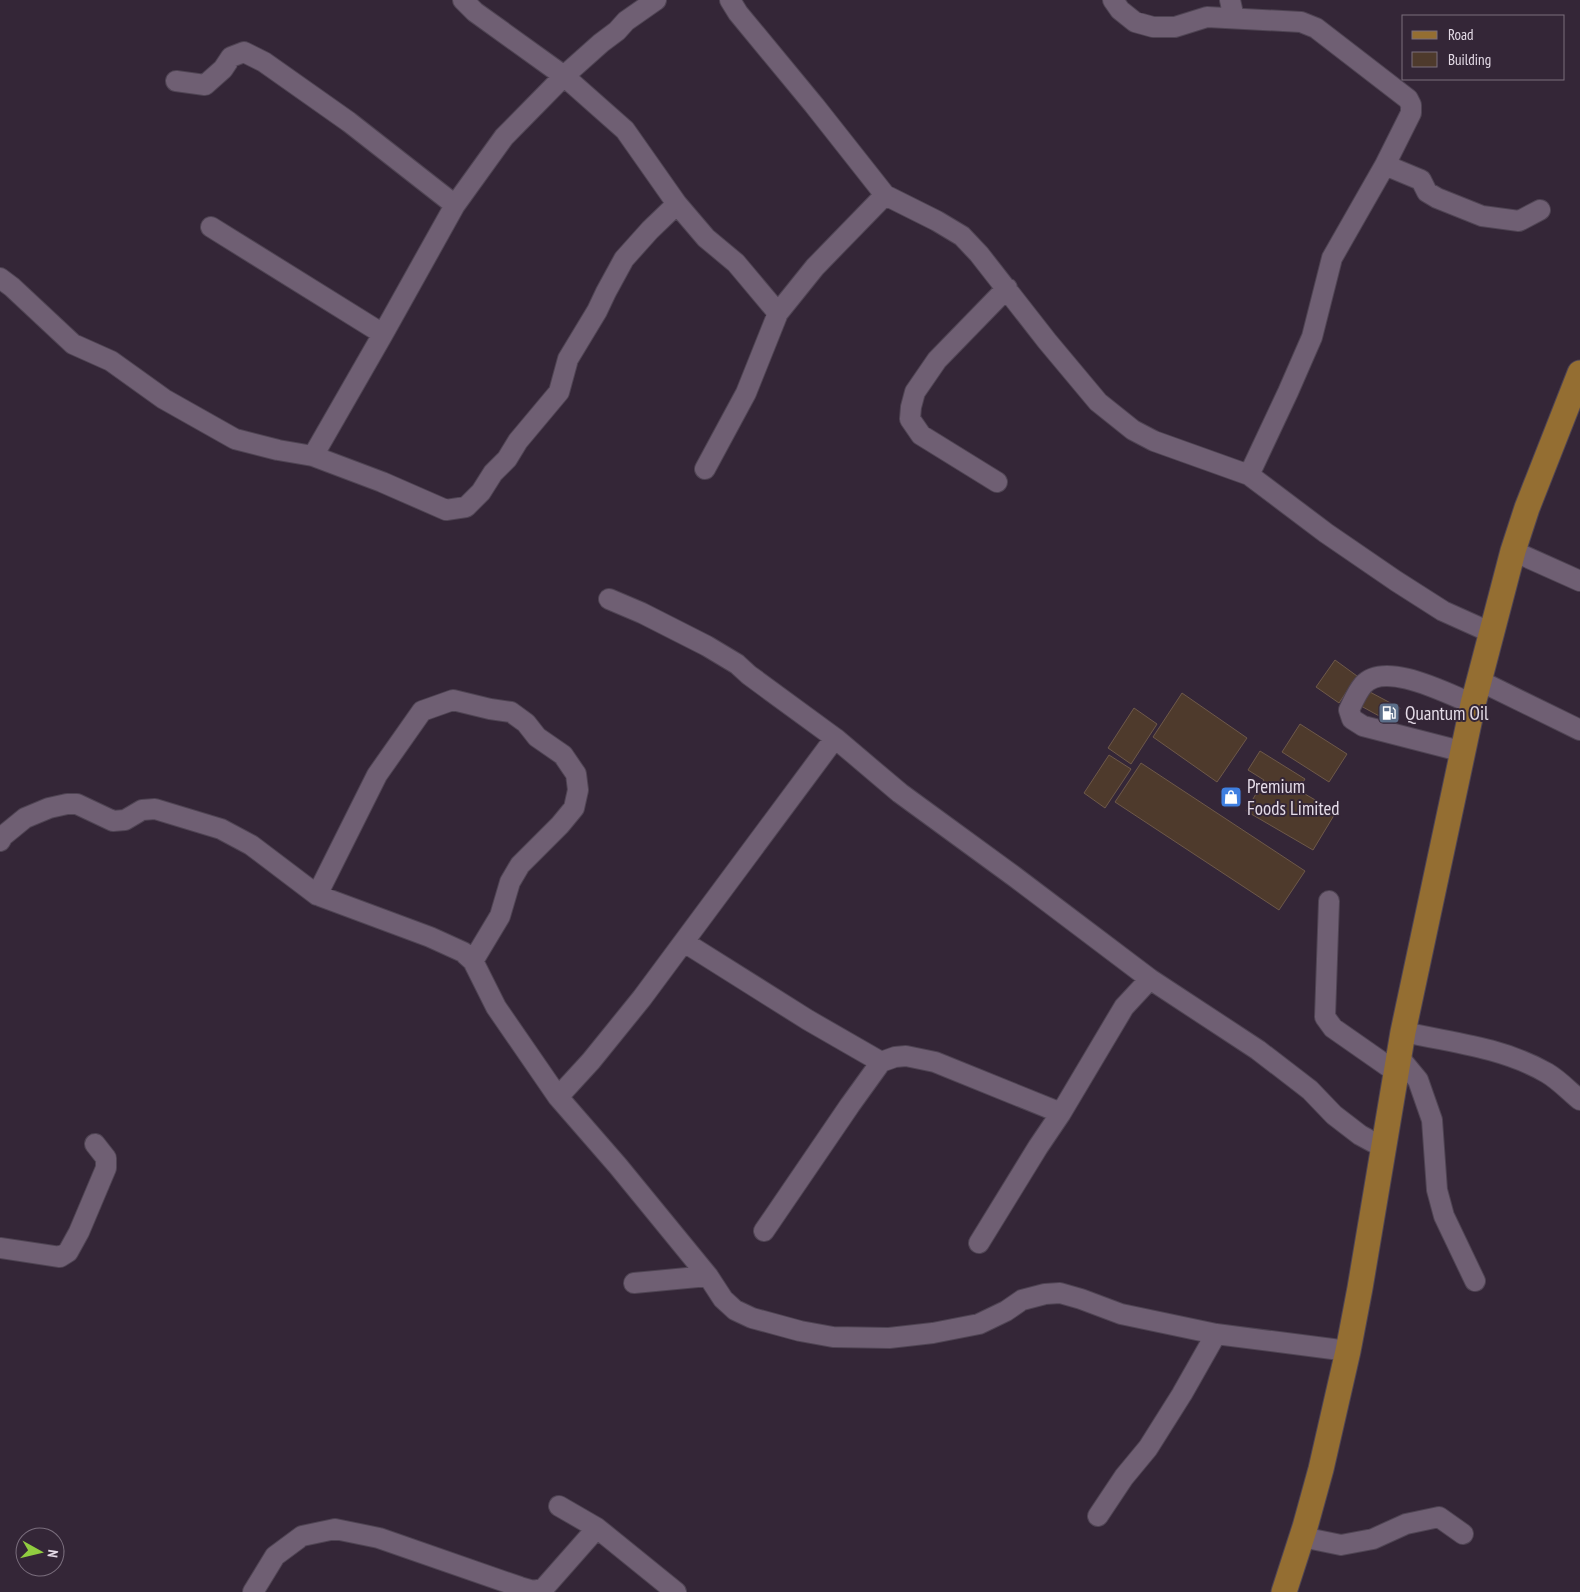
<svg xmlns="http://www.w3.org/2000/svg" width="1580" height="1592" viewBox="0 0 1580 1592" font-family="'PT Sans Narrow',sans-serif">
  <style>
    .building { fill: #4e3a2c; stroke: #6e594a }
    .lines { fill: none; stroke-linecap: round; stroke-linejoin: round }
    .minor-casing { stroke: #4f4453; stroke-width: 22 }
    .major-casing { stroke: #4f4453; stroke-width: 27 }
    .minor { stroke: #6f5f73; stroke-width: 20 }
    .major { stroke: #946e32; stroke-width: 25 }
    .labels { text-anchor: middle; stroke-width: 4; stroke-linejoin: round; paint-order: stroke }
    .poi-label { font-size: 19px; fill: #e4dbe7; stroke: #342637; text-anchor: start }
  </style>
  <rect width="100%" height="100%" fill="#342637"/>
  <path class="building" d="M1335 660 1357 676 1339 703 1316 687Z
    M1368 691 1400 708 1392 723 1361 706Z
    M1182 693 1247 738 1217 782 1153 737Z
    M1134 708 1157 724 1131 764 1108 748Z
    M1300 724 1347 754 1329 782 1282 752Z
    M1260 751 1305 779 1298 790 1336 812 1313 850 1246 811 1264 780 1248 770Z
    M1109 755 1131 769 1105 808 1084 793Z
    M1141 763 1305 871 1279 910 1115 802Z"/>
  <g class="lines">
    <g class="minor-casing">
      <path id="minor" d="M463 0 475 12 564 76 625 130 677 204 706 238 736 263 778 313
        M730 0 738 13 814 105 885 195 937 221 962 236 979 254 1047 341 1098 402 1133 430 1154 441 1249 475 1326 533 1396 581 1443 611 1492 633
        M1113 0 1120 10 1135 22 1153 27H1175L1207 17 1301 22 1316 28 1408 99 1411 105V113L1385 165 1332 258 1312 337 1288 392 1249 475
        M1230 0 1234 18
        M176 81 205 85 223 69 231 57 244 52 264 62 349 122 455 205
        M1385 165 1421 180 1427 192 1437 198 1482 216 1519 221 1540 210
        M211 227 383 334
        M0 278 12 287 73 344 111 361 164 399 235 439 278 450 313 456 382 482 446 510 466 507 481 492 493 473 507 459 518 441 559 392 568 359 597 311 606 292 624 259 650 230 677 204
        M313 456 383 334 455 205 504 137 564 76 601 43 617 31 626 21 656 0
        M705 469 746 393 778 313 815 267 885 195
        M997 482 921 435 910 419 911 407 915 392 937 360 1007 288
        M1513 551 1580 581
        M609 599 642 613 707 646 737 664 749 675 835 738 900 793 1015 877 1150 979 1258 1050 1310 1090 1334 1115 1360 1135 1384 1148
        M1480 681 1580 730
        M1464 752 1363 726 1352 719 1349 710C1353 702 1357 692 1363 685 1385 660 1448 694 1473 704
        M0 841 3 836 25 818 49 808 67 804H77L113 821 125 820 142 810 155 809 221 829 251 845 317 895 430 937 463 952 473 961 496 1007 558 1097 618 1166 708 1276 723 1299 735 1310 752 1318 800 1331 833 1337 889 1338 933 1333 979 1324 1006 1311 1022 1300 1045 1294 1060 1293 1081 1299 1121 1314 1216 1334 1348 1351
        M317 895 377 775 422 711 453 700 490 709 511 712 526 723 537 737 563 755 576 774 578 790 574 808 560 825 520 865 510 882 500 916 473 961
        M1329 901 1325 1017 1333 1028 1396 1072
        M684 942 808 1020 881 1062 895 1057 906 1056 935 1062 1061 1113
        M1403 1032C1451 1042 1504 1048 1547 1073 1559 1080 1569 1091 1580 1100
        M1399 1057 1418 1080 1432 1120 1437 1190 1444 1216 1475 1281
        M558 1097 591 1061 642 998 835 738
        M764 1231 850 1105 881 1062
        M979 1243 1038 1147 1061 1113 1124 1007 1150 979
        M0 1248 60 1257 68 1252 79 1232 106 1168V1158L95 1144
        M634 1283 708 1276
        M559 1506 597 1528 676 1592
        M1098 1516 1124 1477 1148 1448 1182 1394 1216 1334
        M1302 1537 1341 1545 1373 1539 1406 1524 1439 1517 1463 1534
        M253 1592 275 1556 302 1536 335 1529 379 1538 520 1587 534 1591 544 1588 597 1528"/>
    </g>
    <g class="major-casing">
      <path id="major" d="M1284 1592 1305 1527 1321 1469 1348 1351 1360 1288 1403 1032 1473 704 1513 551 1527 508 1580 373"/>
    </g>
    <use href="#minor" class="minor"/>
    <use href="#major" class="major"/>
  </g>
  <defs>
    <g id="fuel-square" transform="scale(1.125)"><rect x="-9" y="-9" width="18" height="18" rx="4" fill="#5c6f8a" stroke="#342637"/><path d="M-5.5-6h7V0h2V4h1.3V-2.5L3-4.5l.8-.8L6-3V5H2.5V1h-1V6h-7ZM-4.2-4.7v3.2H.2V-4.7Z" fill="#fff"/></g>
    <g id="shop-square" transform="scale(1.125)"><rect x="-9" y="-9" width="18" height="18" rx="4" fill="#3f7fe0" stroke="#342637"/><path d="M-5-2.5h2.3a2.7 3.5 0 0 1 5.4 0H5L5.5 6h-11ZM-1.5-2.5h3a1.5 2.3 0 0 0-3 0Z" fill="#fff"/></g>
  </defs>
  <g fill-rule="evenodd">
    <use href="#fuel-square" x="1389" y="713"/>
    <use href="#shop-square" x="1231" y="797"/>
  </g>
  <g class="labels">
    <g class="poi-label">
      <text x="1405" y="720">Quantum Oil</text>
      <text x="1247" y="793">Premium<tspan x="1247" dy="22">Foods Limited</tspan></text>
    </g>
  </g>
  <rect x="1402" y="15" width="162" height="65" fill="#342637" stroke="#7a6e7d"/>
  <rect x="1412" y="31" width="25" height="8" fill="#946e32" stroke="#7a6e7d"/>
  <text x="1448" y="40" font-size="15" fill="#e4dbe7">Road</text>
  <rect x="1412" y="52" width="25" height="15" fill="#4e3a2c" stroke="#7a6e7d"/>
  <text x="1448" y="65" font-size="15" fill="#e4dbe7">Building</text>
  <g transform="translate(40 1552) rotate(98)"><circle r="24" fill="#342637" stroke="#7a6e7d"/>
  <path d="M0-4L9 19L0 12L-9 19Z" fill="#91cd40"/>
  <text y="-8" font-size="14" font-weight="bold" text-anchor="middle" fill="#e4dbe7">N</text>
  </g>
</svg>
